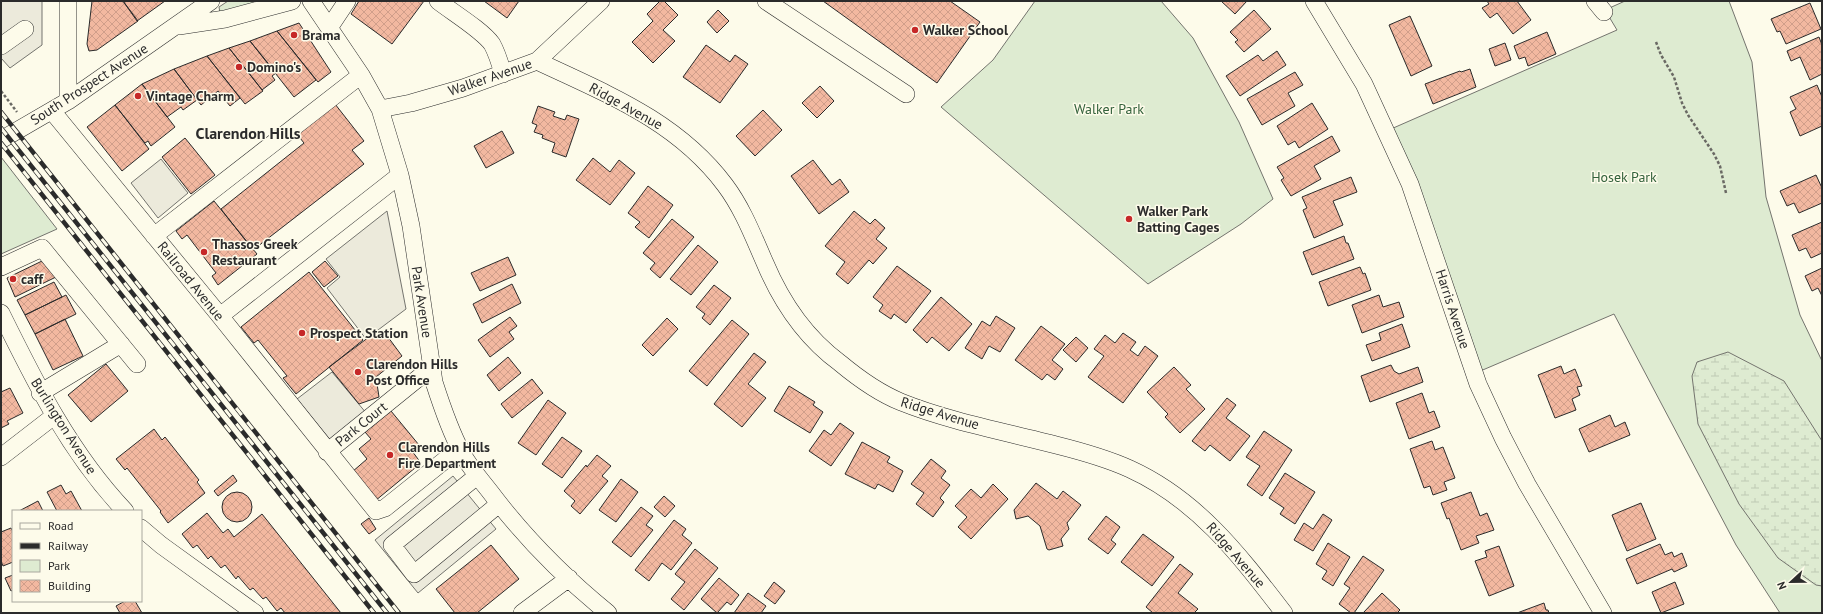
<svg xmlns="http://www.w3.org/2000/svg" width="1823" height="614" viewBox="0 0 1823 614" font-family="'PT Sans',sans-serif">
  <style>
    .green { fill: #deebd1; stroke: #74746e }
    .wetland { fill: url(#wetland-marsh); stroke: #74746e }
    .parking { fill: #eceadb; stroke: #74746e }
    .building { fill: url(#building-cross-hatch); stroke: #2b2b2b }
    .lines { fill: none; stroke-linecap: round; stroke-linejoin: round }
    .minor-casing { stroke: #2b2b2b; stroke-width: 18 }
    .path { stroke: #6a6964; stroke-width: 2.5; stroke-dasharray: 3 2; stroke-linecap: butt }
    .minor { stroke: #fdfbea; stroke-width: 17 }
    .rail-casing { stroke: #2b2b2b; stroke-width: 4.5 }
    .rail { stroke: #fdfbea; stroke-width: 3; stroke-dasharray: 9; stroke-linecap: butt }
    .poi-dot { fill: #c62828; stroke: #fdfbea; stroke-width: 1.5 }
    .labels { text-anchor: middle; stroke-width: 3; stroke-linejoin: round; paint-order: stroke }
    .poi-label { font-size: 14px; font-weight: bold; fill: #2b2b2b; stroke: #fdfbea; text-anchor: start }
    .street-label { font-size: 14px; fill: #2b2b2b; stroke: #fdfbea }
    .park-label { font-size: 14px; fill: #34623c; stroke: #fdfbea }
    .quarter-label { font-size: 16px; font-weight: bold; fill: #2b2b2b; stroke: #fdfbea }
  </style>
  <defs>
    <pattern id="wetland-marsh" width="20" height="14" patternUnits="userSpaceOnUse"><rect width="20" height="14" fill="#deebd1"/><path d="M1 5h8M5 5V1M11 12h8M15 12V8" fill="none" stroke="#bfcab4"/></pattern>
    <pattern id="building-cross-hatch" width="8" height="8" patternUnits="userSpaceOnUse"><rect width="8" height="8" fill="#f2b8a0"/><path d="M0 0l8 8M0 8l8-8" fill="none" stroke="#d09e8a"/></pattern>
  </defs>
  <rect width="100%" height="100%" fill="#fdfbea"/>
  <path class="green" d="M228 1H261L220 13 219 7Z
    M1035 1H1161L1193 38 1239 122 1273 199 1241 224 1148 284 941 107 993 60Z
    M1625 1H1729L1752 62 1766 197 1800 315 1822 361V613H1780L1736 545 1614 314 1478 372 1391 129 1617 30 1605 10Z
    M1 157 57 229 1 254Z"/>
  <path class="wetland" d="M1728 352 1784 381 1822 441V586L1816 585 1778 558 1739 504 1698 424 1692 376 1697 362Z"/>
  <path class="parking" d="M1 1H42V45L10 68 1 58Z
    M161 159 188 193 158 218 131 183Z
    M387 211 406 309 366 339 327 288 340 277 326 259Z
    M332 372 367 414 332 442 297 399Z
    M453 476 496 529 418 593 375 540Z"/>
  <path class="building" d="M92 1H123L138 21 97 50 89 51 87 44Z
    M123 1H165L137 21Z
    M359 1H424L392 44 351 14Z
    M484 1H519L507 18Z
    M660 1H664L678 15 663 30 675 41 653 63 632 42 653 21 647 14Z
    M823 1H950L980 22 937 83Z
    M1221 1H1247L1235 14Z
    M1487 1H1517L1531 20 1513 34 1497 13 1490 18 1482 8 1489 4Z
    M1810 3 1821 29 1786 44 1780 31 1777 32 1771 19Z
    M718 10 729 21 717 33 707 22Z
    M1254 10 1271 29 1244 52 1235 42 1238 40 1230 32Z
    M1410 16 1432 66 1411 76 1389 25Z
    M299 23 331 72 318 82 277 31Z
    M277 31 316 80 294 97 250 41Z
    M1547 32 1556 54 1528 66 1525 57 1519 59 1514 46Z
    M1819 37 1822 45V74L1810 80 1800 57 1791 61 1787 51Z
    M250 41 276 73 272 76 275 80 262 90 229 48Z
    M1505 43 1511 60 1495 66 1489 49Z
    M706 45 730 62 735 55 748 64 720 103 683 77Z
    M229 48 263 91 245 104 207 56Z
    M1277 51 1286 65 1240 96 1226 76 1258 55 1263 61Z
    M207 56 240 98 230 106 218 91 201 105 174 69Z
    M174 69 197 100 183 110 181 107 167 117 142 84Z
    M1470 69 1476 87 1433 104 1425 84 1460 71 1461 72Z
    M1295 72 1303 85 1288 93 1295 106 1262 125 1247 99Z
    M142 84 175 127 151 146 148 141 145 143 115 105Z
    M1817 85 1822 97V126L1800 136 1790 112 1796 109 1790 97Z
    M820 86 834 101 817 118 802 103Z
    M1312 103 1328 129 1299 148 1295 141 1288 145 1277 126Z
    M335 104 364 141 352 150 364 164 253 250 221 209 304 143 296 133Z
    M115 105 149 149 122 171 87 127Z
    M538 106 555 112 553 116 565 120 567 115 579 119 566 157 552 152 555 143 542 138 543 135 534 132 537 125 532 123Z
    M763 110 782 130 755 156 736 136Z
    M502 131 514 153 486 168 474 146Z
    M1332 136 1340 151 1314 166 1321 179 1291 196 1281 180 1284 178 1277 167Z
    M185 138 215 175 191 194 162 157Z
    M593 158 610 172 619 160 635 173 610 205 576 180Z
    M813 160 832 185 840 179 849 192 819 214 791 176Z
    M1816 175 1822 188V203L1799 213 1794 203 1787 206 1780 191Z
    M1351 177 1357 192 1333 201 1343 225 1314 238 1303 210 1307 208 1302 197Z
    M648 186 673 205 649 238 635 227 640 222 628 213Z
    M214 201 257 254 218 285 212 276 216 273 187 235 182 239 176 231Z
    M854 211 870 224 875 219 885 228 876 239 887 248 873 264 869 260 848 284 836 274 845 262 825 246Z
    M672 219 694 237 660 278 650 269 655 263 643 253Z
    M1822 222V253L1811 258 1806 248 1799 251 1792 235Z
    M1344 236 1346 243H1348L1354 259 1312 275 1303 252Z
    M698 245 718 262 691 295 670 279Z
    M508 257 516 275 480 291 471 273Z
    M42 261 56 277 15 297 7 278Z
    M325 261 338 276 324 287 312 272Z
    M897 266 931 291 906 323 894 314 891 319 879 311 883 305 873 297Z
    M1360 267 1363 274 1365 273 1371 290 1328 306 1319 282Z
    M1822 268V296L1818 288 1812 291 1805 276Z
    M309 272 363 340 296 394 283 378 287 376 258 340 254 343 241 327Z
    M54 282 62 297 25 315 17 300Z
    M512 284 521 303 482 323 473 304Z
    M714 285 731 298 710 325 702 318 705 314 696 307Z
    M66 295 76 314 35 334 25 315Z
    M1379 295 1383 307 1399 302 1404 317 1362 333 1352 305Z
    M941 297 972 324 949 351 932 337 927 343 913 330Z
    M996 316 1015 328 1000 352 989 346 982 359 965 348 982 321 990 326Z
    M510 317 517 326 509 332 514 339 490 357 478 340Z
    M667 318 678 329 653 356 642 345Z
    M65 319 83 356 53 370 35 334Z
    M732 320 749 334 707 386 689 371Z
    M1402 324 1410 347 1372 361 1366 345 1381 340 1379 333Z
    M1041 326 1065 344 1052 360 1063 369 1055 380 1047 374 1042 380 1015 360Z
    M377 331 381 336 385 333 402 356 376 377 379 397 359 404 329 367Z
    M1123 333 1136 342 1130 350 1138 356 1145 346 1158 356 1123 403 1088 377 1104 356 1094 349 1105 335 1115 343Z
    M1076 337 1088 348 1076 362 1063 350Z
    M754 353 766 362 748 384 766 398 742 427 714 404Z
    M508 357 521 373 499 391 487 375Z
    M106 364 128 391 91 422 68 395Z
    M1391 365 1394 371 1399 374 1418 367 1423 382 1370 402 1361 376Z
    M1561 366 1564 374 1575 369 1582 386 1577 387 1580 395 1572 399 1576 410 1555 418 1538 375Z
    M1174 367 1191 385 1186 389 1205 409 1180 433 1165 417 1168 414 1147 392Z
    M532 379 543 393 512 418 501 404Z
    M789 386 815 402 813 405 823 412 810 433 774 411Z
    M10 388 23 413 7 421 9 424 1 428V392Z
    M1422 393 1429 413 1434 411 1440 427 1409 439 1396 403Z
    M1227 398 1236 405 1226 418 1250 436 1230 461 1210 445 1205 451 1192 441Z
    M548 400 566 413 536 455 518 443Z
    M391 411 419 445 412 451 421 463 375 501 352 472 367 459 359 449 371 439 365 432Z
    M1610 415 1615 427 1625 422 1630 435 1589 452 1579 429Z
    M840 423 854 433 831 466 809 451 824 430 831 435Z
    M154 429 162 440 165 437 199 480 197 482 205 493 168 523 160 512 161 511 127 468 125 470 116 459Z
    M1264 431 1292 450 1262 496 1247 485 1260 466 1246 457Z
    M562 437 582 451 562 478 542 464Z
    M1432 441 1435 450 1443 447 1455 478 1444 482 1447 490 1433 495 1430 486 1424 488 1410 449Z
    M862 442 890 457 887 462 903 471 893 492 878 484 875 489 845 474Z
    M597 455 611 466 602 476 608 481 580 514 571 506 575 501 564 491 586 465 587 467Z
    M931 459 946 471 941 478 950 485 940 498 944 502 933 517 916 504 924 493 911 484Z
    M1285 473 1315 492 1295 524 1280 514 1284 508 1269 498Z
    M233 475 237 481 218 496 214 491Z
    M621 479 638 492 616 522 599 510Z
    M1036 483 1057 499 1063 491 1081 505 1067 523 1069 529 1061 539 1063 546 1049 550 1047 549 1040 526 1028 516 1016 519 1014 510Z
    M993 484 1008 499 971 539 958 527 967 517 955 506 971 489 981 498Z
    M61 485 66 494 71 491 82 511H57L47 492Z
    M1471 492 1480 516 1487 513 1494 530 1476 536 1479 543 1461 550 1449 518 1447 519 1441 503Z
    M222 507a15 15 0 1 1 30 0a15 15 0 1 1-30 0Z
    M664 496 675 506 665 517 654 507Z
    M38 501 43 511H19Z
    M1641 503 1656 539 1627 551 1612 515Z
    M641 507 653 516 646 525 653 530 631 557 612 542Z
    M207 513 223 533 228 529 234 537 262 514 341 613H285L281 608 277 611 266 597 263 599 253 588 250 590 238 576 236 579 225 565 221 568 211 556 208 559 197 545 193 548 182 534Z
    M1323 514 1332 520 1313 551 1294 540 1304 523 1313 529Z
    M1106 516 1120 527 1111 540 1116 544 1108 554 1088 539Z
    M369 518 376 529 369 534 361 524Z
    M674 520 686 529 682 535 692 543 671 570 662 563 649 581 635 570Z
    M11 528 13 532V562L3 566 1 561V532Z
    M1143 534 1174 557 1152 586 1121 562Z
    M1328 543 1350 557 1333 586 1322 579 1327 571 1316 564Z
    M1660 544 1665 555 1672 552 1674 557 1682 553 1687 566 1674 572 1672 569 1637 584 1626 559Z
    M491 545 519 579 477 613H455L436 589Z
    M1499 546 1514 586 1489 596 1475 561 1487 557 1485 551Z
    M695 549 718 568 684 610 671 599 685 582 675 574Z
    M1363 556 1384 570 1354 613H1351L1339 604 1350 588 1344 584Z
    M1180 564 1193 574 1178 593 1198 609 1194 613H1153L1146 607Z
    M13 575V590L11 591 5 578Z
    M719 578 739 595 731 605 727 602 717 613 701 599Z
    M774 582 785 591 775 604 764 596Z
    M1675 582 1684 604 1661 613 1652 592Z
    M748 593 766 606 761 613H734Z
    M1382 593 1400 610 1397 613H1363Z
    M125 601H135L142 613H120L116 606Z
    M1544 603 1546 610H1548L1549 613H1517Z"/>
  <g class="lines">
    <g class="minor-casing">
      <path id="minor" d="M311 1 361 75 380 109 400 175 411 226 434 382C442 407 450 431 462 453 470 468 481 480 491 493 525 538 565 578 608 613
        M438 1C452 12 482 30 492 44 497 53 500 63 503 74
        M766 1 906 94
        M1314 1 1364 84 1410 184 1478 384 1503 438 1527 484 1603 613
        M1595 1 1604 12
        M179 26 225 19 292 1
        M329 28 347 1
        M1 46 25 29
        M537 61C607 94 677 121 725 185 743 209 753 236 765 263 781 301 806 338 840 363 858 378 879 393 901 402 948 421 1006 432 1056 445 1080 451 1106 458 1130 469 1198 500 1240 556 1284 613
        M68 101V1
        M380 109 411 103 463 88 537 61 601 1
        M52 111 220 316 376 511 385 508 460 448
        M1 140 68 101 211 1
        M154 236 361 75
        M1 267 42 248 137 364
        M1 313C36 384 70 453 125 511
        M220 316 400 175
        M40 393 121 344
        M327 452 432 367
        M1 457 54 416
        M477 476 392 545 414 574 499 504
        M141 528 161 545 255 613
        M522 613 569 578"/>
    </g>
    <path class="path" d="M1656 42 1661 55 1674 77 1682 103 1688 115 1714 154 1720 166 1726 193
      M1 91 17 112"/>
    <use href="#minor" class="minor"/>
    <g class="rail-casing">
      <path id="rail" d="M1 112 399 613
        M1 128 387 613
        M1 143 374 613"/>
    </g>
    <use href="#rail" class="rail"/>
  </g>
  <g class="poi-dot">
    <circle cx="915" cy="30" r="4"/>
    <circle cx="294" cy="35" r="4"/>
    <circle cx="239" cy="67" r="4"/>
    <circle cx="138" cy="96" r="4"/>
    <circle cx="1129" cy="219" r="4"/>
    <circle cx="204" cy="252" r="4"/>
    <circle cx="13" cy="279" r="4"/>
    <circle cx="302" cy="333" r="4"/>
    <circle cx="358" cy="372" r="4"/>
    <circle cx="390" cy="455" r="4"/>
  </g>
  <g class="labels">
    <g class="poi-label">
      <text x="923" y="35">Walker School</text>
      <text x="302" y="40">Brama</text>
      <text x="247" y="72">Domino's</text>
      <text x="146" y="101">Vintage Charm</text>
      <text x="1137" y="216">Walker Park<tspan x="1137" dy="16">Batting Cages</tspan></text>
      <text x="212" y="249">Thassos Greek<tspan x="212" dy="16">Restaurant</tspan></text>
      <text x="21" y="284">caff</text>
      <text x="310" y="338">Prospect Station</text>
      <text x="366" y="369">Clarendon Hills<tspan x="366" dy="16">Post Office</tspan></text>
      <text x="398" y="452">Clarendon Hills<tspan x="398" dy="16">Fire Department</tspan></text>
    </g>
    <g class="street-label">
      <text transform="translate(490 77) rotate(-19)" y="5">Walker Avenue</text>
      <text transform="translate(89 84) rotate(-33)" y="5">South Prospect Avenue</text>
      <text transform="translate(626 106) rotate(29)" y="5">Ridge Avenue</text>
      <text transform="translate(191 281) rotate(51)" y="5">Railroad Avenue</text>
      <text transform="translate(422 302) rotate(81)" y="5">Park Avenue</text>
      <text transform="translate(1453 309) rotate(72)" y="5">Harris Avenue</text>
      <text transform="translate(940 413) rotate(17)" y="5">Ridge Avenue</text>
      <text transform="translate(361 424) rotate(-39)" y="5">Park Court</text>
      <text transform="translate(64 426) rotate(58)" y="5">Burlington Avenue</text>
      <text transform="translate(1236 555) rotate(49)" y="5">Ridge Avenue</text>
    </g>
    <g class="park-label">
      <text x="1109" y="114">Walker Park</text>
      <text x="1624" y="182">Hosek Park</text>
    </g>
    <g class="quarter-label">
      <text x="248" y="139">Clarendon Hills</text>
    </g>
  </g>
  <rect width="1823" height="614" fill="none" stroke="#2b2b2b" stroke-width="4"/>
  <rect x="12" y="510" width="130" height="92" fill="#fdfbea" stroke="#a9a89e"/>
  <rect x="20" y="523" width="20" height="6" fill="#fdfbea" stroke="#a9a89e"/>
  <text x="48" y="530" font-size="12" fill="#2b2b2b">Road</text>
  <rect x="20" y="543" width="20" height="6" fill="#2b2b2b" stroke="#a9a89e"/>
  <text x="48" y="550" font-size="12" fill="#2b2b2b">Railway</text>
  <rect x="20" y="560" width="20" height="12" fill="#deebd1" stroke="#a9a89e"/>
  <text x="48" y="570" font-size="12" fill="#2b2b2b">Park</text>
  <rect x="20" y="580" width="20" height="12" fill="url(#building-cross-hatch)" stroke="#a9a89e"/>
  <text x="48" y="590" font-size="12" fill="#2b2b2b">Building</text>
  <g transform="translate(1791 582) rotate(248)" stroke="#fdfbea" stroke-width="3" paint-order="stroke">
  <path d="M0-3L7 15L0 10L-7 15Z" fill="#2b2b2b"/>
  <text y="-6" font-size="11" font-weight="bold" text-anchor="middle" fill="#2b2b2b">N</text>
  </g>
</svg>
